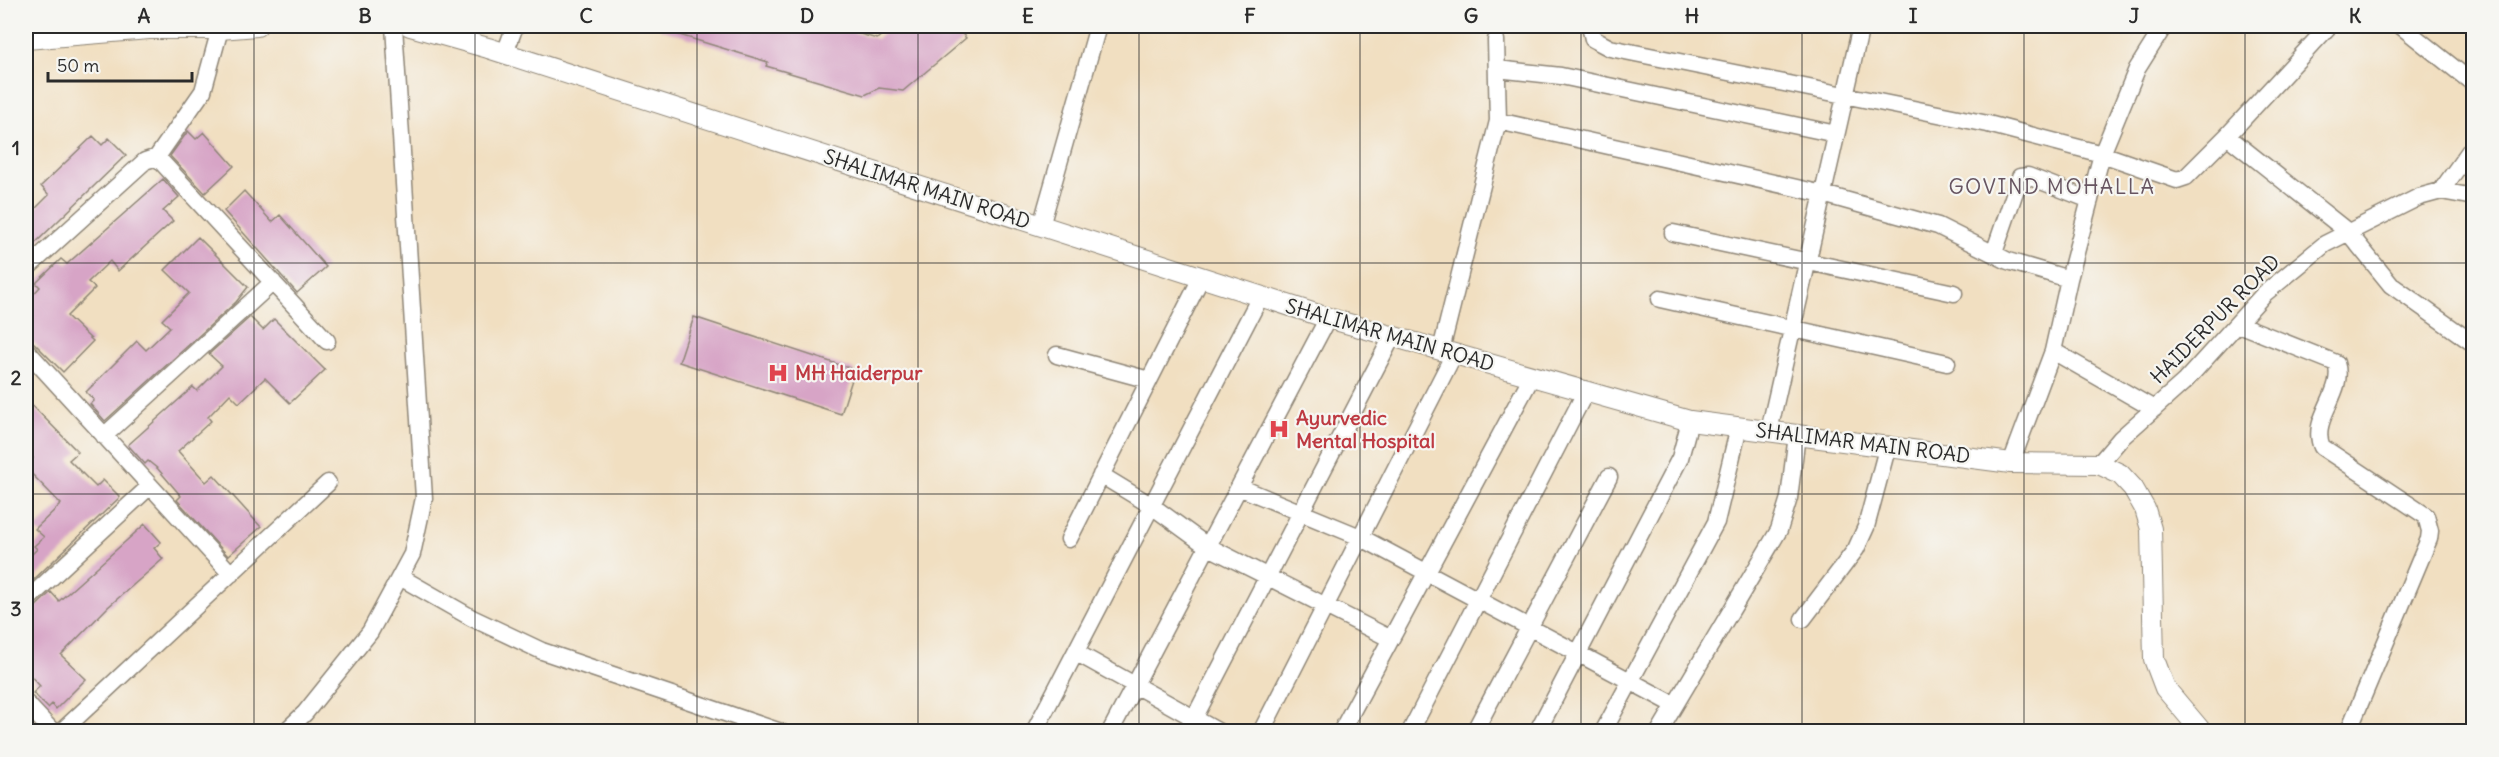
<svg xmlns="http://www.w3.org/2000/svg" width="2499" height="757" viewBox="0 0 2499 757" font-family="Delius,sans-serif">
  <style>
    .building { fill: #d7a4c6 }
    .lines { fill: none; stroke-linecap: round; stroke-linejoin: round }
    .minor-casing { stroke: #8e8576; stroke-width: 19 }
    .tertiary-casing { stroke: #8e8576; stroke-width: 22 }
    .minor { stroke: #fff; stroke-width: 16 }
    .tertiary { stroke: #fff; stroke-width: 20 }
    .grid { fill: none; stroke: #2b2b2b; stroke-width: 1.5; stroke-opacity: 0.55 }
    .labels { text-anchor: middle; stroke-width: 4.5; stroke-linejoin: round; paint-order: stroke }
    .street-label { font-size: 20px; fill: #2b2b2b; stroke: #f6f6f2 }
    .health-label { font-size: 20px; font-weight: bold; fill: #be3a42; stroke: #f6f6f2; text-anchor: start }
    .neighbourhood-label { font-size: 21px; letter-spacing: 1.5px; fill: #675561; stroke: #f6f6f2 }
    .neatline { fill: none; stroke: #2b2b2b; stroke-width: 2 }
    .grid-label { font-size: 20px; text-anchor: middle; font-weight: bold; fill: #2b2b2b }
  </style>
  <rect width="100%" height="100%" fill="#f6f6f2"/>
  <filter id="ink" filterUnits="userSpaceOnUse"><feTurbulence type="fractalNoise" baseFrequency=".0167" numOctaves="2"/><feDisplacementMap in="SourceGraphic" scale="12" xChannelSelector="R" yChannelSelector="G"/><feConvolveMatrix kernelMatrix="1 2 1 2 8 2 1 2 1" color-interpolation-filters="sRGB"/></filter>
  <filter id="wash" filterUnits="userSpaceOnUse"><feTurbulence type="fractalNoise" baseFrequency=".008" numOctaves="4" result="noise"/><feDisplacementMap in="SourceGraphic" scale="24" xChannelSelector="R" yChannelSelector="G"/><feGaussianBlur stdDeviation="1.35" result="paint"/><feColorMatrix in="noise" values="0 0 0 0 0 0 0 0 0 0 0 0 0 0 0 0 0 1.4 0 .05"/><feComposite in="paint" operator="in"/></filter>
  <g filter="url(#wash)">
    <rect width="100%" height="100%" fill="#f1dfc1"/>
    <g id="blocks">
      <path class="building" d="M661 26H833L877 39 892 26H955L966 38 903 91 879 88 865 95 766 66 768 62 660 29Z
        M188 131 196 139 204 132 234 166 205 193 170 156Z
        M93 136 102 145 109 138 126 155 26 252V218L49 195 41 186Z
        M163 179 179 197 163 211 173 221 118 271 110 261 88 282 95 288 67 316 93 341 63 372 34 343 26 340V302L40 287 36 283 61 259 67 264Z
        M244 191 272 222 280 215 326 267 297 293 224 211Z
        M198 237 248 287 236 302 105 421 90 404 94 400 86 392 137 341 146 350 170 327 162 320 189 293 165 270Z
        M250 317 263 330 274 319 325 370 290 403 265 378 239 403 230 394 208 417 211 421 178 451 206 482 214 475 261 527 228 556 177 500 181 496 158 469 148 461 145 464 128 445 193 387 197 391 222 366 209 354Z
        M694 317 855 370 841 414 679 362Z
        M26 399 78 452 69 460 96 487 103 480 120 497 26 587V560L37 549 34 546 44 537 35 529 61 504 26 468 33 458 26 450Z
        M145 524 161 542 154 548 163 559 108 607 61 655 86 679 56 709 52 704 48 708 33 693 40 686 26 671V634L34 625 26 616V611L33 609 51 592 59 601Z"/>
    </g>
  </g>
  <g filter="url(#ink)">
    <use href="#blocks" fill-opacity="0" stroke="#8e8576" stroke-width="1.5"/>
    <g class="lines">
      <g class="minor-casing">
        <path id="minor" d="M1590 26 1593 39 1610 48 1988 124 2102 154 2177 180 2186 177 2227 136 2348 232 2391 285 2474 344
          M2401 26 2474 84
          M505 53 515 26
          M1497 69 1561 76 1836 134
          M1498 121 1823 194 1938 226 2008 261 2069 279
          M2227 136 2329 26
          M157 157 203 91 220 29
          M2441 191 2474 145
          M1041 226 1098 26
          M1673 233 1954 293
          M1994 253 2020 177 2028 176 2090 200
          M26 269 145 161 157 157 327 341
          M1660 299 1947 363
          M2238 324 2336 363C2346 392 2309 419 2322 447L2426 516 2430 531 2429 539 2348 732
          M26 350 231 574
          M1441 350 1498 121 1496 40
          M2053 351 2154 409
          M1057 355 1149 380
          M1769 431 1861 26
          M104 436 273 282
          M2011 463 2053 351 2069 279 2102 154 2137 69 2164 26
          M2099 464 2121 438 2185 381 2264 294 2325 244 2419 197 2441 191 2474 197
          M1101 475 1152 506 1207 546 1391 639
          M1239 487 1360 537 1675 705
          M1069 539 1201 278
          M400 577 472 618 542 651 781 732
          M26 601 150 486
          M1803 619 1856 549 1866 527 1888 445
          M1077 653 1219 732
          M26 703 53 732
          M61 732 328 483
          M285 732 305 713 370 632 412 554 424 498 394 26
          M1034 732 1260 297
          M1110 732 1328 318
          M1187 732 1392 337
          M1261 732 1454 354
          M1341 732 1532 376
          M1410 732 1586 391
          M1474 732 1609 477
          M1537 732 1680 458 1690 421
          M1603 732 1716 522 1739 427
          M1659 732 1779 530 1789 498 1797 435"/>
      </g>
      <g class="tertiary-casing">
        <path id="tertiary" d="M410 26 488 48 1328 318 1690 421 2011 463 2099 464 2120 474 2133 488 2145 509 2151 529 2154 659 2165 688 2202 732
          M26 39 149 29H220L257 26"/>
      </g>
      <use href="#minor" class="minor"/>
      <use href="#tertiary" class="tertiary"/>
    </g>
  </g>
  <path class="grid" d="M254 26V732M475 26V732M697 26V732M918 26V732M1139 26V732M1360 26V732M1581 26V732M1802 26V732M2024 26V732M2245 26V732M26 263H2474M26 494H2474"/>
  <defs>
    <g id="hospital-bare" transform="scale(1.62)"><path d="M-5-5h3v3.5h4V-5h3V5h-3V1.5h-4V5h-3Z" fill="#e0444e" stroke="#f6f6f2" stroke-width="2.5" paint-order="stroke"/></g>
  </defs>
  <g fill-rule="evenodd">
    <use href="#hospital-bare" x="778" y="373"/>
    <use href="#hospital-bare" x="1279" y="429"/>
  </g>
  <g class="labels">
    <g class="street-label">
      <text transform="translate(927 189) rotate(18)" y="7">SHALIMAR MAIN ROAD</text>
      <text transform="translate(2215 319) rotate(-45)" y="7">HAIDERPUR ROAD</text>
      <text transform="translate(1390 335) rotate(16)" y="7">SHALIMAR MAIN ROAD</text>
      <text transform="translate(1863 443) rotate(7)" y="7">SHALIMAR MAIN ROAD</text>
    </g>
    <g class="health-label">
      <text x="795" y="380">MH Haiderpur</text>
      <text x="1296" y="425">Ayurvedic<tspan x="1296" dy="23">Mental Hospital</tspan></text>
    </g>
    <g class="neighbourhood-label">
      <text x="2052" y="194">GOVIND MOHALLA</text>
    </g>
  </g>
  <rect width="2499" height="757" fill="none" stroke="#f6f6f2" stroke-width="66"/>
  <path d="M48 72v9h144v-9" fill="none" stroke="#2b2b2b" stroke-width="3"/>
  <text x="57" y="72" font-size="18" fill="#2b2b2b" stroke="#f6f6f2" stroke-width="4.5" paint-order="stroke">50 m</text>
  <rect x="33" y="33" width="2433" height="691" class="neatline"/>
  <g class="grid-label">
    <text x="144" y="23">A</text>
    <text x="365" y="23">B</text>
    <text x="586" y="23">C</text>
    <text x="807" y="23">D</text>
    <text x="1028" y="23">E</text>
    <text x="1250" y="23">F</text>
    <text x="1471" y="23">G</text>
    <text x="1692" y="23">H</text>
    <text x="1913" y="23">I</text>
    <text x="2134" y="23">J</text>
    <text x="2355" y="23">K</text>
    <text x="16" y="155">1</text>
    <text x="16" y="385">2</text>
    <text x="16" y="616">3</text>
  </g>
</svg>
